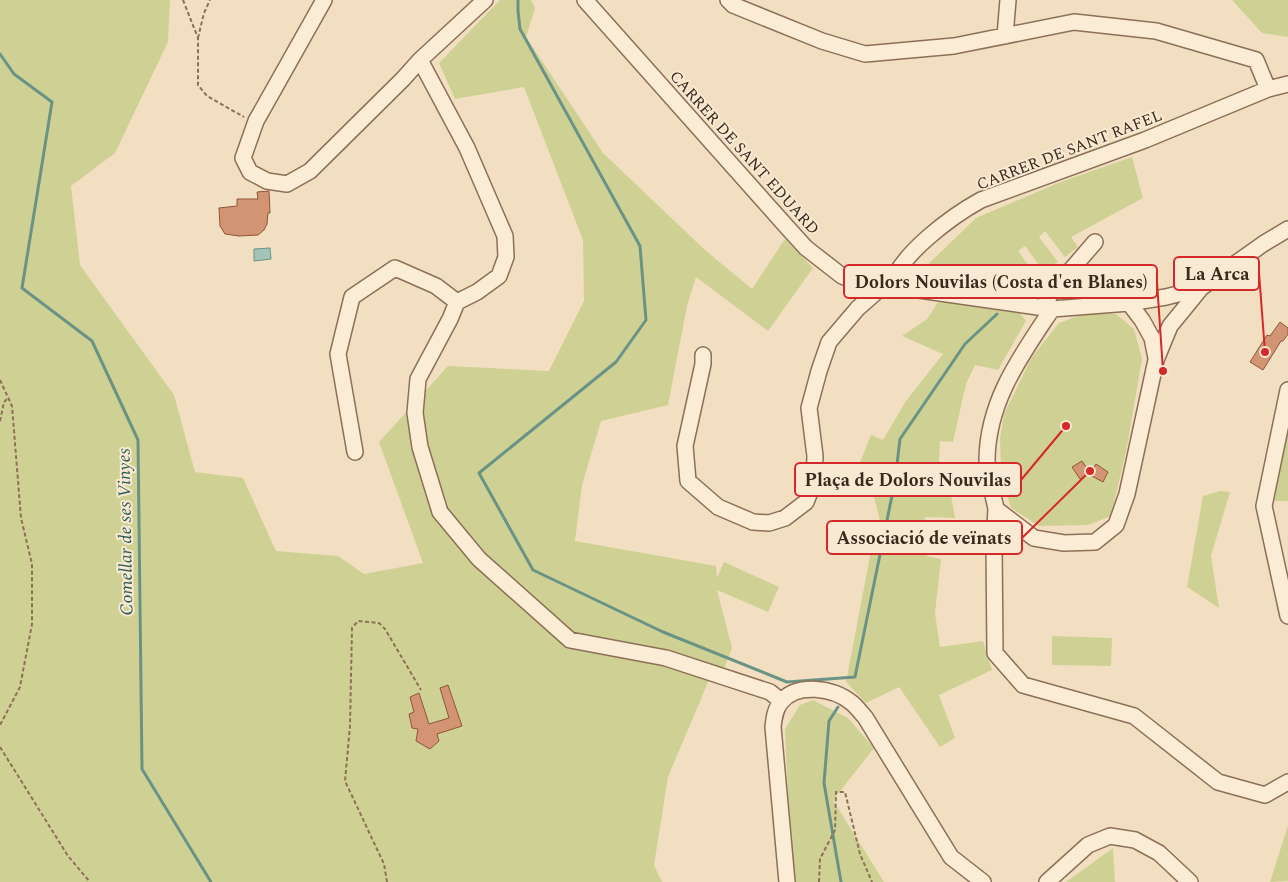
<svg xmlns="http://www.w3.org/2000/svg" width="1288" height="882" viewBox="0 0 1288 882" font-family="Spectral,serif">
  <style>
    .green { fill: #cfd194 }
    .water { fill: #a4c4b8; stroke: #6a9385 }
    .lines { fill: none; stroke-linecap: round; stroke-linejoin: round }
    .stream { stroke: #6a9385; stroke-width: 3 }
    .building { fill: #d39474; stroke: #8e553b }
    .minor-casing { stroke: #8d6f57; stroke-width: 18 }
    .path { stroke: #8d6f57; stroke-width: 2; stroke-dasharray: 4 2.5; stroke-linecap: butt }
    .minor { stroke: #fbedd5; stroke-width: 15 }
    .labels { text-anchor: middle; stroke-width: 4; stroke-linejoin: round; paint-order: stroke }
    .street-label { font-size: 16px; fill: #3b291d; stroke: #f8ead2 }
    .water-label { font-size: 18px; font-style: italic; fill: #2b5c55; stroke: #f8ead2 }
    .leader { fill: none; stroke: #d62828; stroke-width: 2 }
    .callout-dot { fill: #d62828; stroke: #f8ead2; stroke-width: 2 }
    .callout { fill: #f8ead2; stroke: #d62828; stroke-width: 2 }
    .callout-label { font-size: 18px; text-anchor: middle; font-weight: bold; fill: #3b291d }
  </style>
  <rect width="100%" height="100%" fill="#f2dfc1"/>
  <path class="green" d="M0 0H170L168 42 115 153 71 186 80 265 174 395 195 472 243 478 276 551 338 556 364 574 423 563 379 442 448 366 549 371 584 301 583 240 524 87 455 99 439 63 500 0H531L535 8 526 37 603 153 705 250 752 289 785 239 813 268 768 331 696 277 687 306 668 405 601 421 582 485 575 541 716 566 717 578 724 562 779 587 768 612 717 590 732 648 718 684 709 680 668 777 654 865 662 882H0Z
    M1232 0H1288V37L1262 33Z
    M1132 157 1143 198 1071 237 1078 247 1065 257 1045 231 1039 237 1058 262 1044 272 1025 246 1018 251 1038 278 1023 289 1025 291 918 274 976 218 1058 183Z
    M941 298 1019 312 1026 321 998 370 975 365 966 384 953 442 940 441 938 486 950 489 955 518 925 517 927 556 941 559 935 613 940 647 983 641 992 670 939 695 955 738 940 747 899 687 866 703 846 682 871 551 880 521 869 477 857 470 871 435 883 440 906 401 943 354 902 336 927 319Z
    M1089 312 1116 314 1134 329 1142 359 1127 447 1111 516 1088 525 1039 526 1011 508 1001 475 1000 438 1004 414 1032 357 1059 323Z
    M1288 429V501H1274Z
    M1220 491 1230 492 1211 556 1219 608 1187 587 1203 496Z
    M1052 636 1112 638 1111 666 1052 665Z
    M813 700 848 718 874 748 833 800 884 882H792L785 729 800 705Z
    M1288 825V881L1270 882Z
    M1113 848 1115 882H1066Z"/>
  <path class="water" d="M270 248 271 259 254 261V249Z"/>
  <g class="lines">
    <path class="stream" d="M518 0V11L520 29 640 246 646 320 616 362 479 473 533 570 663 632 787 682 855 677 895 481 900 439 965 344 997 314
      M0 54 14 74 52 102 22 288 92 341 138 440 142 769 211 882
      M838 707 829 721 824 783 841 882"/>
  </g>
  <path class="building" d="M269 191 270 213H268L267 224 264 230 258 235 239 236 225 234 220 226 219 208 237 206V199H258L257 192Z
    M1280 322 1288 328V334L1283 341H1281L1263 370 1250 362 1267 335 1270 336Z
    M1082 461 1090 473 1080 479 1072 467Z
    M1096 464 1108 472 1103 482 1090 475Z
    M448 685 462 726 437 734 439 741 430 749 416 741 418 729 412 728 409 714 414 712 410 697 419 693 429 724 449 718 440 688Z"/>
  <g class="lines">
    <g class="minor-casing">
      <path id="minor" d="M324 0 256 121 243 158 250 172 267 181 287 184 310 171 403 79 420 60 485 0
        M585 0 786 226 806 248 842 276 859 283 877 286H891L1052 309 1129 303 1166 297 1201 288
        M728 0 733 5 822 41 865 54 954 46 1074 22 1156 31 1256 60 1268 89
        M1005 36 1008 0
        M420 60 467 148 505 236 506 257 499 276 477 292 457 302 450 319 418 379 415 413 420 447 440 512 479 559 570 640 666 658 770 692 781 701
        M891 286C900 254 952 216 981 200L1145 140 1268 89 1288 84
        M1129 303 1142 320 1152 338 1156 358
        M1044 307 1051 293 1095 242
        M1052 309C1021 356 988 400 987 459 987 475 993 493 996 509L1034 538 1064 543 1095 542 1116 525 1127 494 1156 360 1170 326 1201 288 1263 244 1288 229
        M703 355V364L685 446 688 481 718 507 753 522 769 523 785 518 806 502 814 482 815 456 809 408 819 371 829 342 858 308 874 294 877 286
        M1288 390 1264 506 1288 616
        M355 452 338 354 352 297 395 268 436 286 457 302
        M996 509 994 544 995 653 1023 685 1134 716 1218 782 1265 795 1288 782
        M787 882 773 727C774 718 775 709 781 702 797 682 834 688 852 703 857 707 861 713 865 717L951 857 983 882
        M1047 882 1088 845 1110 836 1135 840 1159 853 1190 882"/>
    </g>
    <path class="path" d="M183 0 198 38V85L207 96 244 117
      M198 38 204 13 210 0
      M0 380 12 406 21 518 32 564V624L20 687 0 725
      M0 421 4 402 8 398
      M0 747 68 856 90 882
      M387 882 384 864 345 781 350 726 352 628 358 621 379 623 385 629 421 690
      M819 882 820 859 835 830 836 792H845L860 854 872 882"/>
    <use href="#minor" class="minor"/>
  </g>
  <g class="labels">
    <g class="street-label">
      <text transform="translate(1069 149) rotate(-21)" y="6">CARRER DE SANT RAFEL</text>
      <text transform="translate(745 152) rotate(48)" y="6">CARRER DE SANT EDUARD</text>
    </g>
    <g class="water-label">
      <text transform="translate(125 532) rotate(-91)" y="6">Comellar de ses Vinyes</text>
    </g>
  </g>
  <path class="leader" d="M1265 352L1259 273M1163 371L1157 282M1066 426L1021 480M1090 471L1022 538"/>
  <g class="callout-dot">
    <circle cx="1265" cy="352" r="5"/>
    <circle cx="1163" cy="371" r="5"/>
    <circle cx="1066" cy="426" r="5"/>
    <circle cx="1090" cy="471" r="5"/>
  </g>
  <g class="callout">
    <rect x="1174" y="257" width="85" height="33" rx="5"/>
    <rect x="844" y="265" width="313" height="33" rx="5"/>
    <rect x="795" y="463" width="226" height="33" rx="5"/>
    <rect x="827" y="521" width="195" height="33" rx="5"/>
  </g>
  <g class="callout-label">
    <text x="1217" y="280">La Arca</text>
    <text x="1001" y="288">Dolors Nouvilas (Costa d'en Blanes)</text>
    <text x="908" y="486">Plaça de Dolors Nouvilas</text>
    <text x="924" y="544">Associació de veïnats</text>
  </g>
</svg>
